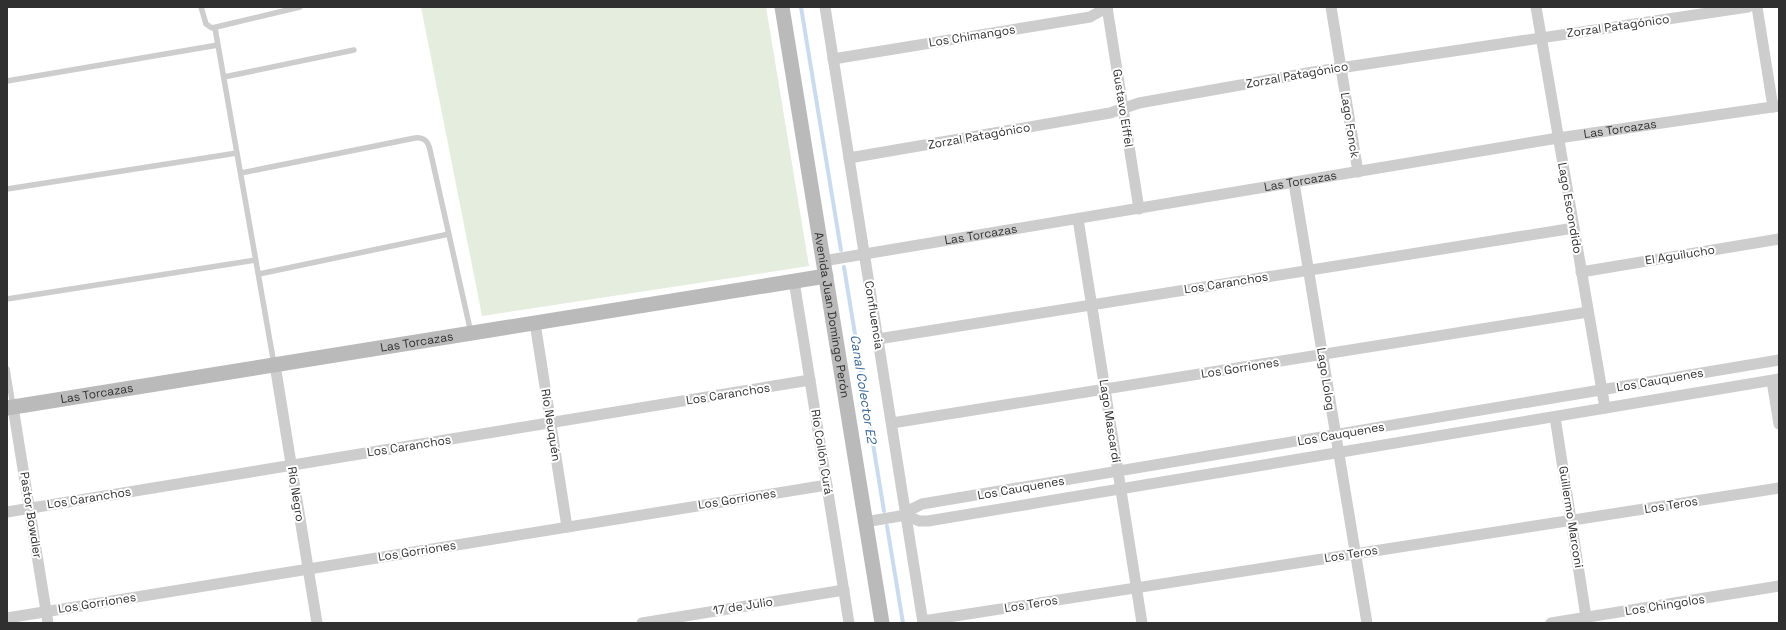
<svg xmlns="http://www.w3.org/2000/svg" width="1786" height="630" viewBox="0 0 1786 630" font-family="'Space Grotesk',sans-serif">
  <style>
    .green { fill: #e4edde }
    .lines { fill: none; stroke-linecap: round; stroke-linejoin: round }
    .stream { stroke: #cadbed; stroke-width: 4 }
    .lane { stroke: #cdcdcd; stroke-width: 5.5 }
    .street { stroke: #cdcdcd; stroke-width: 11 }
    .secondary { stroke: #bababa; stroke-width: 15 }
    .labels { text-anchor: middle; stroke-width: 4; stroke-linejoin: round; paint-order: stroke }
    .street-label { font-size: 12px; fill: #303030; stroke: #fff }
    .water-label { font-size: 13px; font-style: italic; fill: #3b6795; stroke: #fff }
  </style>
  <rect width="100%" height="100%" fill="#fff"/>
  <path class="green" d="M421 7H766L809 266 482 316Z"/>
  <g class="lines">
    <path class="stream" d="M801 7 841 250
      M844 267 884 511
      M887 526 903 623"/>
    <path class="lane" d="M201 7 206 24 212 28 300 7
      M215 28 274 364
      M224 77 354 50
      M7 81 218 45
      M241 173 415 138C424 137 428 141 430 150L471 333
      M7 189 237 153
      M259 274 449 234
      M7 299 256 260
      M7 369 13 406"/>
    <g class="street">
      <path d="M825 7 923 623"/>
      <path d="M1107 7 1139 209"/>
      <path d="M1331 7 1358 172"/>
      <path d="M1536 7 1605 408"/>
      <path d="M1757 7 1773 107"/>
      <path d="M833 59 1090 17 1108 7"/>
      <path d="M849 158 1110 113 1139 103 1313 72 1748 7"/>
      <path d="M1294 183 1367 623"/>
      <path d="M1078 219 1142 623"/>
      <path id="s1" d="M823 261 1558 138 1779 106"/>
      <path d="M1581 272 1779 239"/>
      <path d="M794 281 849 623"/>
      <path d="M535 323 567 527"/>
      <path d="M878 339 1574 228"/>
      <path d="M275 365 317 623"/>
      <path d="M1772 381 1779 424"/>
      <path d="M13 407 48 623"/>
      <path d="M1555 417 1586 617"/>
      <path d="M892 423 1588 312"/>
      <path d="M7 512 810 380"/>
      <path d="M906 515 919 521H928L1779 379"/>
      <path d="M865 522 906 515 912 509 922 504 1779 360"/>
      <path d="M7 618 827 485"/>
      <path d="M923 621 1779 488"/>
      <path d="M642 623 844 590"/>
      <path d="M1551 623 1779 586"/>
    </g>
    <g class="secondary">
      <path id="s2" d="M782 7 882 623"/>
      <path id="s3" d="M7 408 826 276"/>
    </g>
  </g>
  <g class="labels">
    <g class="street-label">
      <text transform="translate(1618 26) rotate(-8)" y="4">Zorzal Patagónico</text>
      <text transform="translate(972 36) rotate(-9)" y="4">Los Chimangos</text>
      <text transform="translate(1297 75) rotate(-10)" y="4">Zorzal Patagónico</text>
      <text transform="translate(1123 108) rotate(81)" y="4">Gustavo Eiffel</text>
      <text transform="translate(1350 125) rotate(81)" y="4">Lago Fonck</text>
      <text dy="4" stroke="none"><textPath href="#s1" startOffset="808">Las Torcazas</textPath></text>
      <text transform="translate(979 136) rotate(-10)" y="4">Zorzal Patagónico</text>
      <text dy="4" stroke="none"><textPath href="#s1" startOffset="484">Las Torcazas</textPath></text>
      <text transform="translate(1570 208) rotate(80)" y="4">Lago Escondido</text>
      <text dy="4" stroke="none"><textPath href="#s1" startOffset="160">Las Torcazas</textPath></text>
      <text transform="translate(1680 255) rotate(-9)" y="4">El Aguilucho</text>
      <text transform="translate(1226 283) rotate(-9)" y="4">Los Caranchos</text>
      <text dy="4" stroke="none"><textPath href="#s2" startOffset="312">Avenida Juan Domingo Perón</textPath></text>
      <text transform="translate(874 315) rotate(81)" y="4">Confluencia</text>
      <text dy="4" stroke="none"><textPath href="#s3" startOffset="415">Las Torcazas</textPath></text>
      <text transform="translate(1240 368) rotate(-9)" y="4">Los Gorriones</text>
      <text transform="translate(1326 379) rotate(81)" y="4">Lago Lolog</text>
      <text transform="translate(1660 380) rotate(-10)" y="4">Los Cauquenes</text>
      <text dy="4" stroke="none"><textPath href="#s3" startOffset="91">Las Torcazas</textPath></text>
      <text transform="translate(728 394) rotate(-9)" y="4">Los Caranchos</text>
      <text transform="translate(1110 421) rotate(81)" y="4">Lago Mascardi</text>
      <text transform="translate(551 425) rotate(81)" y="4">Río Neuquén</text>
      <text transform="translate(1341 434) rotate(-10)" y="4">Los Cauquenes</text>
      <text transform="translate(409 446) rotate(-9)" y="4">Los Caranchos</text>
      <text transform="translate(822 452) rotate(81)" y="4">Río Collón Curá</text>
      <text transform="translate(1021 488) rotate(-10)" y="4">Los Cauquenes</text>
      <text transform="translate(296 494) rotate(81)" y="4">Río Negro</text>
      <text transform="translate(89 498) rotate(-9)" y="4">Los Caranchos</text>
      <text transform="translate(737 499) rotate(-9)" y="4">Los Gorriones</text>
      <text transform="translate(1671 505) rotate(-9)" y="4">Los Teros</text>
      <text transform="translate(31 515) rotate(81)" y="4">Pastor Bowdler</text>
      <text transform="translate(1571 517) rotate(81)" y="4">Guillermo Marconi</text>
      <text transform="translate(417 551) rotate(-9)" y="4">Los Gorriones</text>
      <text transform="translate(1351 554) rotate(-9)" y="4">Los Teros</text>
      <text transform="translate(97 603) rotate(-9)" y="4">Los Gorriones</text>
      <text transform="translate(1031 604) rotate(-9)" y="4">Los Teros</text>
      <text transform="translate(1665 605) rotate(-9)" y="4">Los Chingolos</text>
      <text transform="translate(743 606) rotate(-9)" y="4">17 de Julio</text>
    </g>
    <g class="water-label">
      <text transform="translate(864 389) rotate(81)" y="5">Canal Colector E2</text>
    </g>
  </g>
  <rect width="1786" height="630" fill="none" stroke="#303030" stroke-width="16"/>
</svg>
